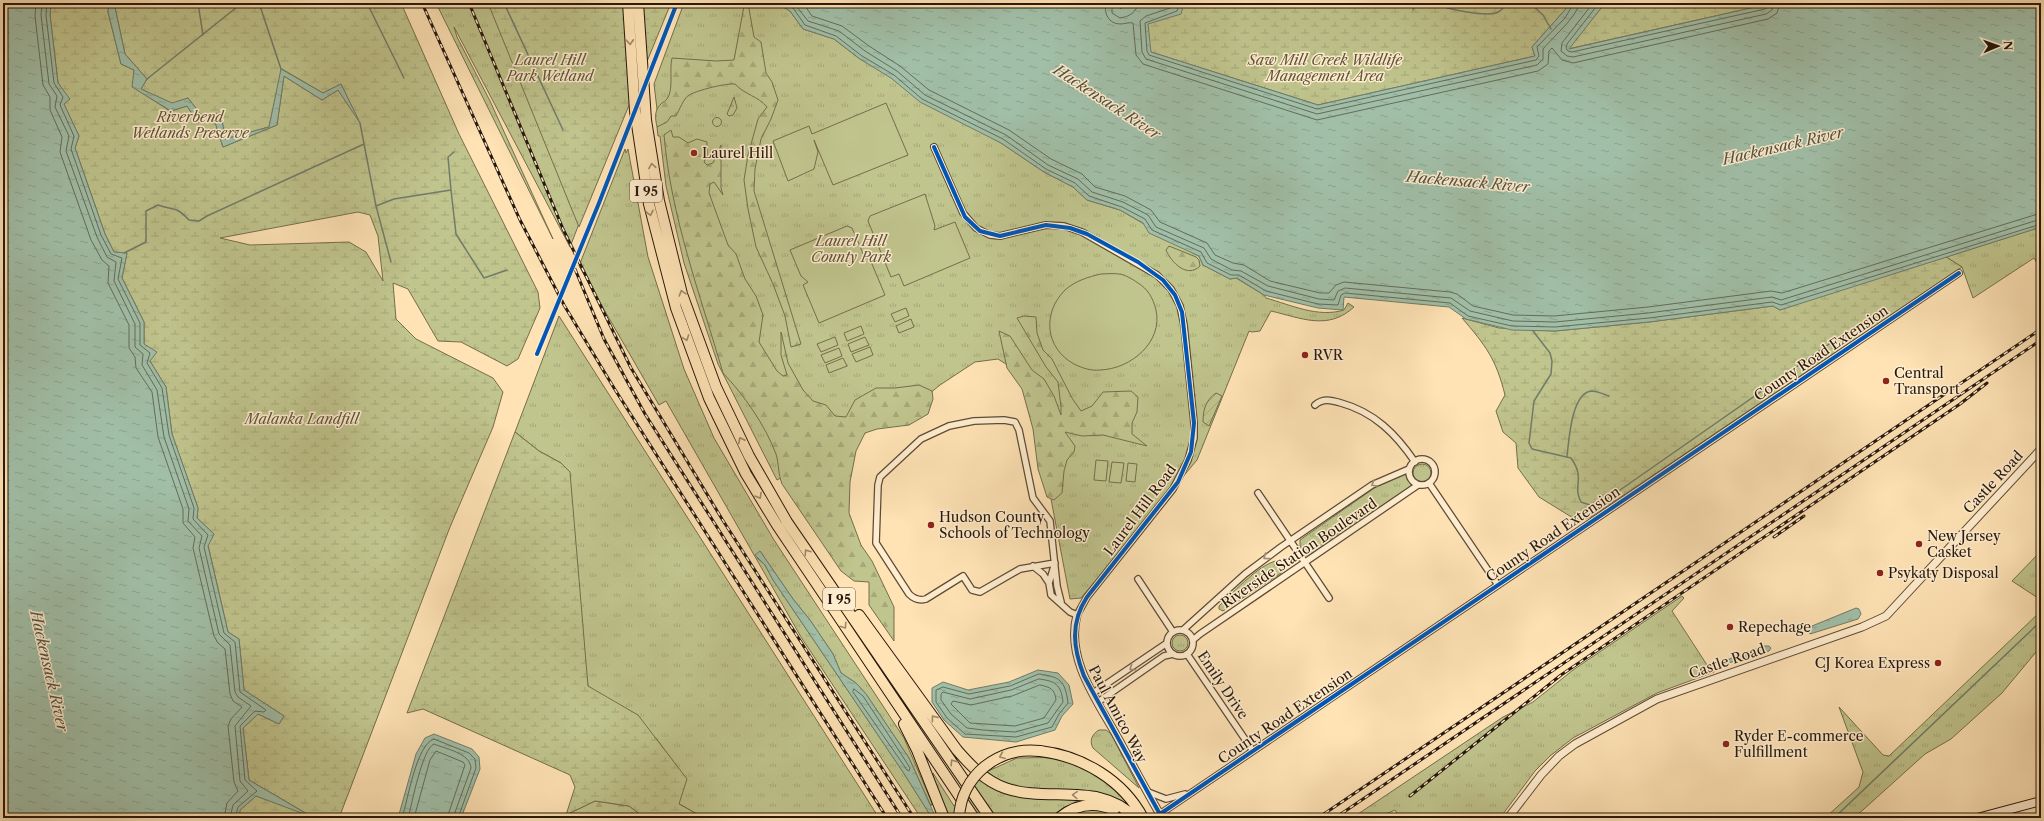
<svg xmlns="http://www.w3.org/2000/svg" width="2044" height="821" viewBox="0 0 2044 821" font-family="'Libre Caslon Text',serif">
  <style>
    .grass { fill: url(#grass-tufts); stroke: #746e4c }
    .forest { fill: url(#forest-firs); stroke: #746e4c }
    .wetland { fill: url(#wetland-marsh); stroke: #746e4c; fill-rule: evenodd }
    .garden { fill: url(#garden-furrows); stroke: #746e4c }
    .pitch { fill: #c0c48d; stroke: #746e4c }
    .water { fill: url(#water-ripples); stroke: #707c6a }
    .lines { fill: none; stroke-linecap: round; stroke-linejoin: round }
    .shore { stroke: #646c5a; stroke-width: 1 }
    .stream { stroke: #707c6a; stroke-width: 1.5 }
    .minor-casing { stroke: #5d4b36; stroke-width: 8 }
    .tertiary-casing { stroke: #5d4b36; stroke-width: 9 }
    .secondary-casing { stroke: #27180c; stroke-width: 10 }
    .motorway-casing { stroke: #27180c; stroke-width: 12 }
    .minor { stroke: #ffedcf; stroke-width: 5.5 }
    .tertiary { stroke: #ffedcf; stroke-width: 7 }
    .secondary { stroke: #ffedcf; stroke-width: 8 }
    .motorway { stroke: #ffe3b5; stroke-width: 10 }
    .rail-casing { stroke: #27180c; stroke-width: 3 }
    .rail { stroke: #ffedcf; stroke-width: 1.5; stroke-dasharray: 4.5; stroke-linecap: butt }
    .motorway-bridge-casing { stroke: #27180c; stroke-width: 12; stroke-linecap: butt }
    .motorway-bridge { stroke: #ffe3b5; stroke-width: 10 }
    .cycleway-casing { stroke: #ffedcf; stroke-width: 6 }
    .cycleway { stroke: #0057b8; stroke-width: 4 }
    .oneway { stroke: #9e8869 }
    .oneway2 { stroke: #9e8d77 }
    .poi-dot { fill: #8f2418; stroke: #ffedcf; stroke-width: 1.5 }
    .labels { text-anchor: middle; stroke-width: 3; stroke-linejoin: round; paint-order: stroke }
    .shield { fill: #ffedcf; stroke: #685846; stroke-width: 1 }
    .shield-label { font-size: 13px; font-weight: bold; fill: #27180c }
    .park-label { font-size: 14px; font-style: italic; fill: #5d5439; stroke: #ffedcf }
    .poi-label { font-size: 14px; fill: #27180c; stroke: #ffedcf; text-anchor: start }
    .street-label { font-size: 14px; fill: #27180c; stroke: #ffedcf }
    .water-label { font-size: 15px; font-style: italic; fill: #525243; stroke: #ffedcf }
  </style>
  <defs>
    <pattern id="grass-tufts" width="24" height="20" patternUnits="userSpaceOnUse"><rect width="24" height="20" fill="#c0c48d"/><path d="M3 7l-1-3M5 7V3M7 7l1-3M15 17l-1-3M17 17v-4M19 17l1-3" fill="none" stroke="#a5a878"/></pattern>
    <pattern id="forest-firs" width="22" height="20" patternUnits="userSpaceOnUse"><rect width="22" height="20" fill="#c0c48d"/><path d="M5 1l3.5 6h-7zM16 11l3.5 6h-7z" fill="#a5a878"/></pattern>
    <pattern id="wetland-marsh" width="20" height="14" patternUnits="userSpaceOnUse"><rect width="20" height="14" fill="#c0c48d"/><path d="M1 5h8M5 5V1M11 12h8M15 12V8" fill="none" stroke="#a5a878"/></pattern>
    <pattern id="garden-furrows" width="10" height="10" patternUnits="userSpaceOnUse"><rect width="10" height="10" fill="#c0c48d"/><path d="M-1 1l2-2M0 10L10 0M9 11l2-2" fill="none" stroke="#a5a878"/></pattern>
    <pattern id="water-ripples" width="26" height="14" patternUnits="userSpaceOnUse"><rect width="26" height="14" fill="#a1bfa8"/><path d="M2 4q2-2 4 0t4 0M15 11q2-2 4 0t4 0" fill="none" stroke="#8ba38f"/></pattern>
  </defs>
  <rect width="100%" height="100%" fill="#ffe3b5"/>
  <filter id="stains"><feTurbulence type="fractalNoise" baseFrequency=".005" numOctaves="4"/><feColorMatrix values="0 0 0 0 .2 0 0 0 0 .09 0 0 0 0 .02 0 0 0 .5 -.17"/></filter>
  <radialGradient id="worn" r=".72"><stop offset=".6" stop-color="#630" stop-opacity="0"/><stop offset="1" stop-color="#630" stop-opacity=".3"/></radialGradient>
  <path class="grass" d="M436 3H607L620 118 570 247 454 27 457 37 490 101 553 239Z
    M684 3H776L790 11 803 29 834 39 860 59 1001 143 1044 172 1073 187 1087 200 1120 210 1199 256 1203 265 1230 279 1236 278 1264 295 1266 298C1291 305 1318 318 1344 310L1348 303 1354 307C1328 331 1301 318 1271 311L1260 331 1252 332 1249 331 1197 460 1081 598 1070 599 1040 441 1028 392 1009 366 998 359 975 362 940 385 918 403 893 411 860 437 777 480 718 364 684 263 666 186 660 136H658L657 127 659 126 654 84Z
    M625 149 626 153 628 149 648 257 684 369 714 438 774 540 904 738 932 803 931 806 909 758 866 694 856 683 841 673 833 654 810 620 793 599 760 551 757 558 765 565 773 580 903 772 932 818H921L801 637 666 401 659 405 579 266Z
    M2041 227V270L2034 258 1973 298 1962 267 1946 257Z
    M559 316 879 818H704L678 803 686 779 656 738 588 686 561 463 539 451 515 432Z
    M1413 473a9 9 0 1 1 18 0a9 9 0 1 1-18 0Z
    M1406 474 1412 487 1311 554 1306 555 1300 546V540L1380 484Z
    M2041 551V600L2012 581Z
    M1282 560 1284 562V568L1281 573 1223 611 1219 609V606C1234 592 1262 560 1282 560Z
    M1682 596 1684 598 1672 611 1707 665 1711 664 1714 672 1657 693 1573 738 1550 756 1535 771 1500 818H1400L1395 810 1377 818H1352L1503 717 1533 702 1573 670Z
    M2041 611V646L2002 693 1951 739 1925 754 1854 818H1825L1859 787 1863 772 1839 707 1883 755 1889 756Z
    M1172 643a8 8 0 1 1 16 0a8 8 0 1 1-16 0Z
    M1099 730H1106L1111 734 1139 788 1093 748C1089 741 1092 734 1099 730Z
    M1017 758C1028 758 1041 757 1052 758 1084 762 1107 781 1129 803L1116 816 1118 818H946L936 794 933 773 954 806 986 772Z"/>
  <path class="forest" d="M741 3H748L754 37 761 42 766 73 772 82 778 100 771 119 761 139 755 169 754 191 801 344 791 347 785 316 773 284 756 247 748 209 744 180 748 155 758 119 767 107C758 96 745 95 735 84 726 83 698 90 689 95 683 99 680 109 676 116H671L667 122 657 127C655 117 654 110 662 103 663 102 666 101 667 99 674 90 669 69 672 58L716 61 734 60 744 6Z
    M734 97 737 108 733 115 729 116 727 114Z
    M712.5 122a4.5 4.5 0 1 1 9 0a4.5 4.5 0 1 1-9 0Z
    M671 130 673 137H679L688 143 697 139 707 142V155L704 162 707 165 713 163 721 145V188L723 195 714 182 710 184 709 193 728 245 736 254 745 279 756 296 763 315 759 342 777 371 783 376 787 375 781 355V332L788 363 803 390 813 401 826 405 835 416 846 417 855 400 876 388H895L919 385 932 391 933 399 928 414 909 425 877 429 865 433 856 451 850 482 849 513 861 545 872 561 894 607V641L869 605V582L854 581 841 571 782 484C778 474 779 464 776 454 765 425 744 395 723 373 700 294 671 217 664 135Z
    M1169 246 1196 257 1199 260 1200 266C1187 279 1171 262 1166 250Z
    M1024 316 1036 317 1037 333 1043 350 1052 359 1072 398 1081 411 1092 406 1103 392 1131 391 1138 397 1137 412 1132 423V434L1147 446 1103 435 1082 436 1065 432 1075 446 1074 452 1067 460 1064 471 1062 493 1054 500 1047 497 1038 469 1033 429 1022 389 1007 368 999 331 1010 336 1032 370 1044 379 1054 396 1061 415V407L1058 382 1046 367 1017 318Z
    M595 801 629 806 645 818H564L566 815Z"/>
  <path class="wetland" d="M51 3H109L108 12 121 64 134 70 133 87 170 111 187 106 198 122 214 119 223 147 277 125 284 76 322 100 338 90 358 119 341 84 323 93 282 69 269 127 225 139 221 114 201 115 188 98 172 104 141 89 147 79 125 54 114 3H401L459 134 538 292 540 308 518 359 507 366 461 342 438 341 408 289 393 283 396 319 416 339 493 378 503 392 493 427 450 527 339 818H239L240 810 256 796 309 815 249 780 243 728 258 714 279 724 284 716 244 690 239 639 228 632 208 545 214 534 197 518 198 508 172 434 166 387 150 361 144 344V322L122 278 127 253 114 252 105 234 75 148 79 136 63 103 69 99 58 83 50 15ZM358 212 370 215 378 236 383 281 366 252 349 242 250 245 220 238Z
    M488 3H671L579 227 570 205Z
    M1070 3H1571L1532 47 1535 56 1318 105 1151 52Z
    M1605 3H1773L1568 49Z
    M1946 257 1962 267 1591 517 1578 521 1539 497 1518 468 1516 443 1503 432 1496 411 1505 395C1496 359 1486 346 1462 318L1499 328 1555 331 1649 322 1773 306 1780 310 1832 291Z
    M515 432 539 451 561 463 570 472 588 686 638 715 687 779 679 804 704 818H645L629 806 595 801 566 815 575 787 570 775 423 709 407 713Z"/>
  <path class="garden" d="M1216 393 1222 396 1209 426 1203 422C1203 409 1206 400 1216 393Z"/>
  <path class="pitch" d="M886 103 908 155 833 185 814 140 818 152 814 169 788 181 773 141 809 126 812 134Z
    M925 194 935 226 934 230 955 222 970 258 904 286 899 274 891 277 868 221 870 216Z
    M847 226 852 228 865 258 869 257 885 295 819 323 803 285 808 282 801 276 790 250Z
    M1101 274C1106 274 1113 273 1119 274 1126 275 1132 279 1138 283 1148 289 1153 298 1156 310 1163 342 1131 369 1100 370 1091 371 1082 368 1074 364 1045 348 1042 313 1065 290 1075 281 1088 277 1101 274Z
    M906 308 909 316 895 322 891 314Z
    M911 319 914 327 899 333 896 326Z
    M861 326 864 334 847 341 844 333Z
    M835 337 838 345 821 352 817 344Z
    M865 337 869 345 851 352 848 344Z
    M870 347 873 355 856 362 852 354Z
    M839 348 842 356 825 363 821 355Z
    M843 358 847 366 829 373 826 365Z
    M1096 460 1108 461 1106 481 1094 480Z
    M1112 462 1124 463 1121 483 1109 482Z
    M1128 463 1137 464 1135 482 1126 481Z"/>
  <path class="water" d="M3 3H51L50 15 58 83 70 99 64 104 79 136 75 148 105 234 114 252 127 253 122 278 144 322V344L157 352 150 361 166 387 172 434 198 508 197 518 214 534 208 546 228 632 239 639 244 690 284 716 279 724 258 714 243 728 249 780 312 817 256 796 240 810 239 818H3Z
    M109 3H114L125 54 147 79 141 89 172 103 188 98 201 115 221 113 225 139 269 127 281 69 323 93 341 84 360 123 338 90 322 100 284 76 277 125 223 147 214 119 198 122 187 106 171 111 132 87 134 70 121 64 108 12Z
    M776 3H1123L1120 9 1131 3H1184L1181 14 1148 24 1151 52 1318 105 1535 56 1532 47 1571 3H1605L1569 49 1773 3H2041V227L1780 310 1773 306 1649 322 1555 331 1512 330 1466 319 1449 307 1344 297 1343 310 1318 308 1264 295 1237 278 1230 279 1203 265 1199 256 1149 233 1143 223 1120 210 1087 200 1073 187 1044 172 1001 143 920 102 891 78 860 59 834 39 803 29 790 11Z
    M760 551 793 599 810 620 833 654 841 673 856 683 866 694 909 758 936 818H932L903 772 773 580 765 565 755 555Z
    M1856 608 1859 609 1861 614 1858 619 1810 634 1808 629 1812 626Z
    M1764 646H1769L1771 648 1769 651 1725 664 1724 661Z
    M1038 670 1058 673 1069 685 1073 704 1062 716 1055 730 1016 742 963 737 944 720 932 702V688L943 682 968 690 1009 682Z
    M434 734 472 749 479 757 480 769 461 818H398L416 754 425 738Z"/>
  <g class="lines">
    <path class="shore" d="M36 3 35 16 43 85 50 97V110L62 137 60 152 91 240 102 260 109 266 108 283 129 325V348L135 357 136 368 152 392 158 437 183 509V523L195 537 193 548 214 636 218 643 225 649 230 694 233 701 242 707 231 719 228 726 234 782 238 791 227 803 224 818
      M42 3 41 15 49 84 57 96 55 107 69 136 66 151 97 237 107 257 116 262 114 281 135 324V347L143 354 142 365 157 390 164 437 189 509 188 521 202 536 199 548 219 634 230 645 235 692 238 697 251 706 235 726 240 781 248 791 233 805 230 818
      M47 3 46 15 54 83 63 97 60 105 74 136 71 149 101 235 111 254 122 258 118 279 140 323V345L150 353 147 363 162 388 169 435 194 508 193 519 208 535 204 547 224 633 235 642 240 692 266 710 264 712 255 711 240 726 245 780 257 791 238 807 235 818
      M784 3 793 8 805 25 836 36 862 56 894 75 922 99 1003 139 1046 169 1075 183 1089 196 1122 207 1145 219 1152 230 1201 252 1207 263 1231 275H1239L1266 291 1318 304 1338 305 1341 295 1345 293 1450 303 1468 316 1512 326 1555 327 1649 318 1772 302 1781 305 2041 224
      M794 3 808 21 839 31 865 51 897 71 925 95 1006 135 1048 165 1078 179 1092 192 1123 202 1148 215 1156 227 1204 248 1211 259 1232 270 1241 271 1268 286 1319 299 1334 300 1338 291 1345 288 1451 298 1470 311 1513 321 1555 322 1648 313 1772 297 1781 300 2041 219
      M803 3 812 16 842 26 869 46 900 66 929 90 1009 130 1051 159 1082 174 1095 187 1125 196 1151 210 1160 222 1207 243 1215 255 1233 263 1244 265 1270 281 1320 293H1329L1336 285 1344 282 1450 292 1457 294 1473 306 1513 315 1554 316 1648 307 1771 291 1782 293 2041 213
      M1106 3C1103 13 1109 24 1120 24 1125 24 1129 22 1133 23L1136 55 1143 64 1317 120 1538 71 1548 64 1549 51 1552 48 1562 60 1573 63 1768 19 1777 13 1780 3
      M1112 3V13L1120 18C1129 17 1137 12 1138 3
      M1175 3 1173 7 1146 16 1140 21 1142 52 1146 59 1317 114 1537 65 1543 59V49C1552 38 1578 16 1579 3
      M1180 3 1177 11 1145 23 1147 51 1149 55 1317 109 1536 60 1539 56 1537 47 1565 18 1574 3
      M1593 3 1562 43 1561 51 1567 56 1573 57 1766 14 1772 10 1774 3
      M1599 3 1567 44 1566 48 1568 51 1572 52 1765 9 1768 7 1769 3
      M1039 674C1060 677 1065 680 1068 703L1059 714 1052 727 1016 737 965 734 947 718 936 702V690L943 687 969 694 1010 686Z
      M1039 679C1055 681 1061 684 1063 702L1048 723 1015 732 983 730 967 728 951 714 941 700V694L943 692 970 699 1011 690Z
      M1040 685C1050 687 1055 689 1056 700L1044 718 1015 726 970 723 951 704 953 701 971 705 1012 696Z
      M854 689 863 696 905 760 910 768 909 771 907 770 853 692Z
      M402 818C408 800 416 745 434 739L469 753 475 759 476 768 458 818
      M408 818C412 804 422 749 434 744 446 749 470 753 471 768L453 818
      M414 818 430 760 436 751 463 762 465 765 447 818"/>
    <path class="stream" d="M198 3 203 35
      M259 3 281 69
      M367 3 404 78
      M504 3 563 130
      M1438 3C1444 10 1486 16 1496 13 1501 12 1504 6 1508 3
      M1530 3 1543 15 1551 29
      M1413 10 1415 3
      M147 79 242 3
      M360 123 376 206 391 262
      M451 190 448 157 454 152
      M376 206 394 199 451 190 456 234 484 278 507 270
      M124 253 146 242V211L158 205C174 211 175 205 189 220L199 221 207 216 364 144
      M1533 331 1550 353 1552 361 1551 374 1534 401 1529 443 1532 449 1571 458C1586 479 1572 485 1581 502L1593 506 1600 504 1832 342
      M1567 456C1569 441 1571 394 1591 391 1597 391 1603 394 1609 396
      M1834 818 2041 621"/>
    <g class="minor-casing">
      <path id="minor" d="M934 147 963 213 976 228 990 235 1000 236 1046 225 1064 226 1082 232 1157 275 1171 289 1180 306 1184 325 1194 423V438L1188 460 1173 489 1087 597 1077 615 1070 612 1051 595 1049 583 1055 563
        M1315 405C1323 398 1331 400 1341 403 1374 412 1396 434 1415 462
        M1409 472a13 13 0 1 1 26 0a13 13 0 1 1-26 0Z
        M1429 483 1498 585
        M1258 493 1329 598
        M1055 563 1020 569 980 592 972 590 963 576 926 599C919 601 914 599 909 594L876 543 878 485 880 477 921 439 949 426 974 421 1004 420 1015 422 1019 430 1033 498 1050 521 1057 586 1061 602
        M1033 566 1043 574 1049 583
        M1138 579 1173 632
        M1183 630 1245 574 1281 547 1372 485 1409 469
        M1167 643a13 13 0 1 1 26 0a13 13 0 1 1-26 0Z
        M1193 640 1200 634 1418 485
        M1187 654 1253 751
        M1093 693 1167 643
        M1098 702 1164 656 1173 654
        M1148 792 1166 799 1185 794
        M1160 814 1959 273"/>
    </g>
    <g class="tertiary-casing">
      <path id="tertiary" d="M1077 615C1065 660 1099 703 1119 740 1133 766 1147 792 1162 818
        M1508 818 1541 775 1559 756 1575 744 1657 699 1862 627 1886 616 2041 449"/>
    </g>
    <g class="secondary-casing">
      <path id="secondary" d="M1977 818 2041 801"/>
    </g>
    <g class="motorway-casing">
      <path id="motorway" d="M628 3 635 111 649 204 676 308 709 398 746 474 777 525 974 818
        M638 3 646 120 659 201 682 294 716 387 749 456 787 522 990 818
        M859 615 957 750C971 766 985 781 1005 788 1048 803 1101 781 1135 818
        M904 724 917 750 944 818
        M1040 751C1082 756 1123 780 1143 818
        M1059 818C1076 804 1094 801 1114 810"/>
    </g>
    <use href="#minor" class="minor"/>
    <use href="#tertiary" class="tertiary"/>
    <use href="#secondary" class="secondary"/>
    <use href="#motorway" class="motorway"/>
    <g class="rail-casing">
      <path id="rail" d="M422 3 520 220 564 305 614 388 887 818
        M469 3 563 229 631 368 722 519 914 818
        M575 269 604 339 645 414 902 818
        M1774 537 1804 516
        M1410 796 1561 675 1960 404 1987 383
        M1318 818 2041 329
        M1335 818 2041 340"/>
    </g>
    <use href="#rail" class="rail"/>
    <g class="motorway-bridge-casing">
      <path id="motorway-bridge" d="M959 818C961 775 999 746 1040 751"/>
    </g>
    <use href="#motorway-bridge" class="motorway-bridge"/>
    <g class="cycleway-casing">
      <path id="cycleway" d="M934 147 965 217 980 231 1000 236 1046 225 1070 228 1087 234 1138 262 1163 280 1175 295 1182 312 1194 423 1191 452 1178 482 1087 597C1070 623 1073 648 1084 676L1162 818
        M537 354 599 203 677 3
        M1160 814 1959 273"/>
    </g>
    <use href="#cycleway" class="cycleway"/>
  </g>
  <defs><path id="oneway-chevron" d="M-2-3.5L2.5 0L-2 3.5" fill="none" stroke-width="1.6" stroke-linecap="round" stroke-linejoin="round"/></defs>
  <g class="oneway">
    <use href="#oneway-chevron" transform="translate(630 42) rotate(87)"/>
    <use href="#oneway-chevron" transform="translate(652 166) rotate(-99)"/>
    <use href="#oneway-chevron" transform="translate(650 213) rotate(78)"/>
    <use href="#oneway-chevron" transform="translate(682 293) rotate(-107)"/>
    <use href="#oneway-chevron" transform="translate(686 338) rotate(70)"/>
    <use href="#oneway-chevron" transform="translate(741 440) rotate(-117)"/>
    <use href="#oneway-chevron" transform="translate(759 496) rotate(60)"/>
    <use href="#oneway-chevron" transform="translate(807 552) rotate(-124)"/>
    <use href="#oneway-chevron" transform="translate(844 626) rotate(56)"/>
    <use href="#oneway-chevron" transform="translate(934 718) rotate(-126)"/>
    <use href="#oneway-chevron" transform="translate(1002 756) rotate(158)"/>
    <use href="#oneway-chevron" transform="translate(953 762) rotate(-124)"/>
    <use href="#oneway-chevron" transform="translate(1075 795) rotate(-178)"/>
  </g>
  <g class="oneway2">
    <use href="#oneway-chevron" transform="translate(1374 484) rotate(150)"/>
    <use href="#oneway-chevron" transform="translate(1266 557) rotate(144)"/>
    <use href="#oneway-chevron" transform="translate(1132 668) rotate(146)"/>
  </g>
  <g class="poi-dot">
    <circle cx="694" cy="153" r="4"/>
    <circle cx="1305" cy="355" r="4"/>
    <circle cx="1886" cy="381" r="4"/>
    <circle cx="931" cy="525" r="4"/>
    <circle cx="1919" cy="544" r="4"/>
    <circle cx="1880" cy="573" r="4"/>
    <circle cx="1730" cy="627" r="4"/>
    <circle cx="1938" cy="663" r="4"/>
    <circle cx="1726" cy="744" r="4"/>
  </g>
  <g class="labels">
    <g class="shield">
      <rect x="630" y="180" width="32" height="22" rx="3"/>
      <rect x="823" y="588" width="32" height="22" rx="3"/>
    </g>
    <g class="shield-label">
      <text x="646" y="196">I 95</text>
      <text x="839" y="604">I 95</text>
    </g>
    <g class="park-label">
      <text x="550" y="65">Laurel Hill<tspan x="550" dy="16">Park Wetland</tspan></text>
      <text x="1325" y="65">Saw Mill Creek Wildlife<tspan x="1325" dy="16">Management Area</tspan></text>
      <text x="190" y="122">Riverbend<tspan x="190" dy="16">Wetlands Preserve</tspan></text>
      <text x="851" y="246">Laurel Hill<tspan x="851" dy="16">County Park</tspan></text>
      <text x="302" y="424">Malanka Landfill</text>
    </g>
    <g class="poi-label">
      <text x="702" y="158">Laurel Hill</text>
      <text x="1313" y="360">RVR</text>
      <text x="1894" y="378">Central<tspan x="1894" dy="16">Transport</tspan></text>
      <text x="939" y="522">Hudson County<tspan x="939" dy="16">Schools of Technology</tspan></text>
      <text x="1927" y="541">New Jersey<tspan x="1927" dy="16">Casket</tspan></text>
      <text x="1888" y="578">Psykaty Disposal</text>
      <text x="1738" y="632">Repechage</text>
      <text x="1930" y="668" text-anchor="end">CJ Korea Express</text>
      <text x="1734" y="741">Ryder E-commerce<tspan x="1734" dy="16">Fulfillment</tspan></text>
    </g>
    <g class="street-label">
      <text transform="translate(1821 353) rotate(-34)" y="5">County Road Extension</text>
      <text transform="translate(1993 482) rotate(-47)" y="5">Castle Road</text>
      <text transform="translate(1140 510) rotate(-53)" y="5">Laurel Hill Road</text>
      <text transform="translate(1553 534) rotate(-34)" y="5">County Road Extension</text>
      <text transform="translate(1299 553) rotate(-34)" y="5">Riverside Station Boulevard</text>
      <text transform="translate(1727 661) rotate(-19)" y="5">Castle Road</text>
      <text transform="translate(1223 685) rotate(56)" y="5">Emily Drive</text>
      <text transform="translate(1118 714) rotate(62)" y="5">Paul Amico Way</text>
      <text transform="translate(1285 716) rotate(-34)" y="5">County Road Extension</text>
    </g>
    <g class="water-label">
      <text transform="translate(1107 102) rotate(33)" y="5">Hackensack River</text>
      <text transform="translate(1783 146) rotate(-13)" y="5">Hackensack River</text>
      <text transform="translate(1468 182) rotate(5)" y="5">Hackensack River</text>
      <text transform="translate(49 671) rotate(77)" y="5">Hackensack River</text>
    </g>
  </g>
  <rect width="2044" height="821" fill="none" stroke="#ffe3b5" stroke-width="16"/>
  <rect x="4" y="4" width="2036" height="813" fill="none" stroke="#27180c" stroke-width="2"/>
  <rect x="8" y="8" width="2028" height="805" fill="none" stroke="#27180c"/>
  <g transform="translate(1998 46) rotate(88)" stroke="#ffedcf" stroke-width="3" paint-order="stroke">
  <path d="M0-3L7 15L0 10L-7 15Z" fill="#27180c"/>
  <text y="-6" font-size="11" font-weight="bold" text-anchor="middle" fill="#27180c">N</text>
  </g>
  <rect width="100%" height="100%" filter="url(#stains)"/>
  <rect width="100%" height="100%" fill="url(#worn)"/>
</svg>
